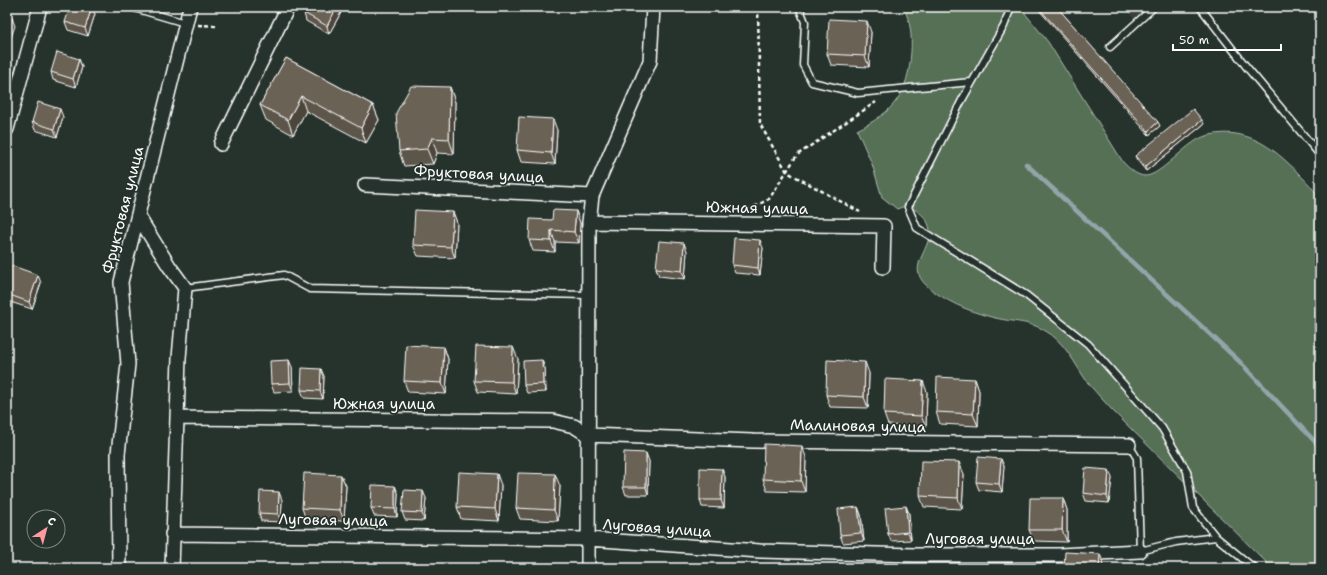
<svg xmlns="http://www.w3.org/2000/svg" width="1327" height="575" viewBox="0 0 1327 575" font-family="'Shantell Sans',sans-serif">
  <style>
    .built { fill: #3b4139 }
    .green { fill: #567057; stroke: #aab8ab }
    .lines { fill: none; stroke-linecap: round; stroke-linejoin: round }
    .stream { stroke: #92a6aa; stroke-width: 4.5 }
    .lane-casing { stroke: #fff; stroke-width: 9 }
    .street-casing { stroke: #fff; stroke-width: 16 }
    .path { stroke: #fff; stroke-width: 2.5; stroke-dasharray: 4 3; stroke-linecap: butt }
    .lane { stroke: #26332d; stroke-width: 6 }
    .street { stroke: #26332d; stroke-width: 13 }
    .wall { fill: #5c5448; stroke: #fff }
    .shaded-wall { fill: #4b453b; stroke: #fff }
    .building { fill: #6b6254; stroke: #fff }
    .labels { text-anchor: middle; stroke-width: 3.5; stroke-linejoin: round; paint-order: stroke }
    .street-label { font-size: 15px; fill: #fff; stroke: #26332d }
  </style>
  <rect width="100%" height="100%" fill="#26332d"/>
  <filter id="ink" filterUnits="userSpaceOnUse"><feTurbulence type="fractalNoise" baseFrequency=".025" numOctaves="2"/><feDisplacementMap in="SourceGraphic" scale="8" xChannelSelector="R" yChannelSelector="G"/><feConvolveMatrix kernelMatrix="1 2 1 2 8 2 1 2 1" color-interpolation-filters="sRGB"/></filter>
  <g filter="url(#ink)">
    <path class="built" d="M1124 7H1152L1137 22Z"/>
    <path class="green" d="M903 7H1020L1048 42 1123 162C1129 168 1136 176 1146 176 1161 175 1185 144 1203 137 1242 124 1273 146 1299 174 1306 181 1316 191 1320 200 1322 206 1320 217 1320 224 1320 250 1320 277 1320 303 1313 317 1312 333 1320 347V568H1272L1113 411C1105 402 1096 393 1088 383 1075 365 1065 341 1044 330 1031 322 1015 322 1000 319 976 314 953 305 933 291 906 271 923 260 929 238 934 222 918 208 905 206L897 209 882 197 872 164 857 130C894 112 908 94 911 52 912 37 911 21 903 7Z"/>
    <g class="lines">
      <path class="stream" d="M1026 164 1239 361 1320 447"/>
      <g class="lane-casing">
        <path id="lane" d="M131 7 185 23
          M799 7 805 22 803 65 812 82 858 93 971 82
          M1011 7 1004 26 962 100 908 207 917 228 1026 295 1088 344 1162 428 1187 471 1193 508 1216 537 1254 568
          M1200 7 1245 65 1320 155
          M1110 47 1154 7
          M185 288 284 275 310 289 588 295
          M1129 445 1137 458 1140 551 1176 542 1216 537"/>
      </g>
      <g class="street-casing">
        <path id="street" d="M7 129 40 7
          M221 144 288 7
          M365 185 592 196
          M138 216 169 266 185 288 179 358 172 568
          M589 222 884 226 883 267
          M178 418 553 421 574 426 588 435 753 441 1129 445
          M172 534 588 539 760 551 915 555H1059L1140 551
          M119 568 118 454 128 364 121 282 190 7
          M588 568 589 222 592 196 650 61 653 7"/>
      </g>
      <path class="path" d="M758 7 760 124 787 172 860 212
        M198 25 217 26
        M748 210 769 199 797 155 876 102"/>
      <use href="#lane" class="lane"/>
      <use href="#street" class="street"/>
    </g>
    <path class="wall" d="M1037 7H1057L1160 126 1149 135 1038 9Z
      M343 9 329 34 306 21 304 13Z
      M95 14 88 36 68 30 65 22Z
      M871 32 869 67 831 65 827 54Z
      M286 58 373 105 379 120 366 143 306 111 293 135 266 120 260 105Z
      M79 59 82 67 76 87 53 80 51 72Z
      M450 87 455 102 454 154 437 153 433 164 404 166 399 151Z
      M63 117 57 137 35 130 32 122Z
      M1204 124 1146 171 1137 160 1135 156Z
      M557 130 555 164 521 162 517 150Z
      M576 211 580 223 579 243 555 242V252L533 251 529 240 552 220Z
      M453 212 457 223 455 258 418 256 413 245Z
      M763 248 760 275 735 273 732 265Z
      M687 251 685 279 659 276 656 268Z
      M7 273 41 283 32 309 7 301Z
      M444 347 448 359 446 394 408 392 404 381Z
      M518 359 516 394 478 392 474 381Z
      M292 367 293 391 274 392 271 384Z
      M545 368 546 392 527 393 524 385Z
      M869 373 868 408 830 407 826 395Z
      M324 376 323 399 304 398 301 390Z
      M975 379 979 391 978 426 940 424 936 412Z
      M927 392 926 427 888 425 884 414Z
      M806 457 805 492 767 491 763 479Z
      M649 461 648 495H626L623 487Z
      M1004 466 1002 492 979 490 976 482Z
      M722 469 725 477 724 508 702 507 700 500Z
      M964 474 962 509 924 507 920 496Z
      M341 475 346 486 344 521 306 520 302 508Z
      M1112 478 1109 503 1086 501 1083 493Z
      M501 485 499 521 461 519 457 507Z
      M395 486 398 493 397 517 374 516 371 508Z
      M560 486 558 521 520 519 516 508Z
      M426 498 424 521 405 520 402 512Z
      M1063 498 1067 510V542L1034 541 1029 530Z
      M282 500 281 522 261 521 259 513Z
      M906 506 909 514 911 540 891 541 888 534Z
      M858 507 861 515 864 541 843 543 840 535Z"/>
    <path class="shaded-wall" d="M92 7 95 14 88 36 85 28Z
      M337 7H342L343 9 329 34 327 26Z
      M12 18 15 26 7 49V33Z
      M867 21 871 32 869 67 865 56Z
      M79 59 82 67 76 87 73 79Z
      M450 87 455 102 454 154 449 139Z
      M301 96 306 111 293 135 288 120Z
      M373 105 379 120 366 143 361 128Z
      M60 109 63 117 57 137 54 129Z
      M553 119 557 130 555 164 551 153Z
      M1202 120 1204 124 1146 171 1145 167Z
      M1158 122 1160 126 1149 135 1148 131Z
      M432 138 437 153 433 164 427 149Z
      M576 211 580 223 579 243 574 232Z
      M453 212 457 223 455 258 451 247Z
      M551 230 555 242V252L551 241Z
      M760 240 763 248 760 275 758 268Z
      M684 243 687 251 685 279 682 271Z
      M38 275 41 283 32 309 29 302Z
      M444 347 448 359 446 394 442 383Z
      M513 347 518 359 516 394 512 382Z
      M289 360 292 367 293 391 290 383Z
      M542 360 545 368 546 392 543 384Z
      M865 362 869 373 868 408 864 397Z
      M321 369 324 376 323 399 320 391Z
      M975 379 979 391 978 426 973 414Z
      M923 381 927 392 926 427 921 416Z
      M802 446 806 457 805 492 801 481Z
      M646 453 649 461 648 495 646 487Z
      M1001 459 1004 466 1002 492 999 484Z
      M959 462 964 474 962 509 958 498Z
      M722 469 725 477 724 508 721 500Z
      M1109 470 1112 478 1109 503 1107 496Z
      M497 474 501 485 499 521 495 509Z
      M555 474 560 486 558 521 554 510Z
      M341 475 346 486 344 521 340 510Z
      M395 486 398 493 397 517 395 509Z
      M423 491 426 498 424 521 422 513Z
      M279 492 282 500 281 522 278 514Z
      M1063 498 1067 510V542L1062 530Z
      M906 506 909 514 911 540 908 532Z
      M858 507 861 515 864 541 861 533Z
      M1100 554 1103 562 1102 568H1099Z"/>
    <path class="building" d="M70 7H92L85 28 65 22Z
      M307 7H337L327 26 304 13Z
      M1038 7H1057L1158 122 1148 131Z
      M7 16 12 18 7 33Z
      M829 19 867 21 865 56 827 54Z
      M57 52 79 59 73 79 51 72Z
      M286 58 373 105 361 128 301 96 288 120 260 105Z
      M411 86 450 87 449 139 432 138 427 149 399 151 396 113Z
      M38 102 60 109 54 129 32 122Z
      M1193 109 1202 120 1145 167 1135 156Z
      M519 117 553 119 551 153 517 150Z
      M415 210 453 212 451 247 413 245Z
      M553 210 576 211 574 232 551 230V241L529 240 530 219 552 220Z
      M734 238 760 240 758 268 732 265Z
      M659 241 684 243 682 271 656 268Z
      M10 265 38 275 29 302 7 294V273Z
      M406 345 444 347 442 383 404 381Z
      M476 346 513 347 512 382 474 381Z
      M289 360 290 383 271 384 270 361Z
      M542 360 543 384 524 385 523 361Z
      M827 360 865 362 864 397 826 395Z
      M302 368 321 369 320 391 301 390Z
      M937 377 975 379 973 414 936 412Z
      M885 379 923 381 921 416 884 414Z
      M764 444 802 446 801 481 763 479Z
      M624 452 646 453V487H623Z
      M978 457 1001 459 999 484 976 482Z
      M921 461 959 462 958 498 920 496Z
      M700 468 722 469 721 500H700Z
      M1085 468 1109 470 1107 496 1083 493Z
      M459 472 497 474 495 509 457 507Z
      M304 473 341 475 340 510 302 508Z
      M518 473 555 474 554 510 516 508Z
      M372 485 395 486V509L371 508Z
      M404 490 423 491 422 513 402 512Z
      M260 491 279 492 278 514 259 513Z
      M1030 498H1063L1062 530H1029Z
      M906 506 908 532 888 534 885 508Z
      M858 507 861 533 840 535 838 509Z
      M1065 552 1100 554 1099 568H1064Z"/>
  </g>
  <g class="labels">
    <g class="street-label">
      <text transform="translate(479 174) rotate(3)" y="5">Фруктовая улица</text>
      <text transform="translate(757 208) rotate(1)" y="5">Южная улица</text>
      <text transform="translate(123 210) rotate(-76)" y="5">Фруктовая улица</text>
      <text x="384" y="409">Южная улица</text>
      <text transform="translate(858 426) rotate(1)" y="5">Малиновая улица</text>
      <text transform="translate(333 520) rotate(1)" y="5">Луговая улица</text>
      <text transform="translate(657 528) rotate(4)" y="5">Луговая улица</text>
      <text x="980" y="544">Луговая улица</text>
    </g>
  </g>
  <rect width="1327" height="575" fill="none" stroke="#26332d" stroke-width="24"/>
  <rect x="12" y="12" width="1303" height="551" fill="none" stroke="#fff" stroke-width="1.5" filter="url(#ink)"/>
  <g transform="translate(46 529) rotate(36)"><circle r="19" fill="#26332d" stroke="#7d8581"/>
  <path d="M0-3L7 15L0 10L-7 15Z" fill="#ff9aa2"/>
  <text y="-6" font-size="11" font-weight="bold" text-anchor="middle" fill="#ffffff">С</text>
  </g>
  <path d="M1173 44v6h108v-6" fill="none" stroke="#ffffff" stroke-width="2"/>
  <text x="1179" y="44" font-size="12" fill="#ffffff" stroke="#26332d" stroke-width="3" paint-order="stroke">50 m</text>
</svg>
